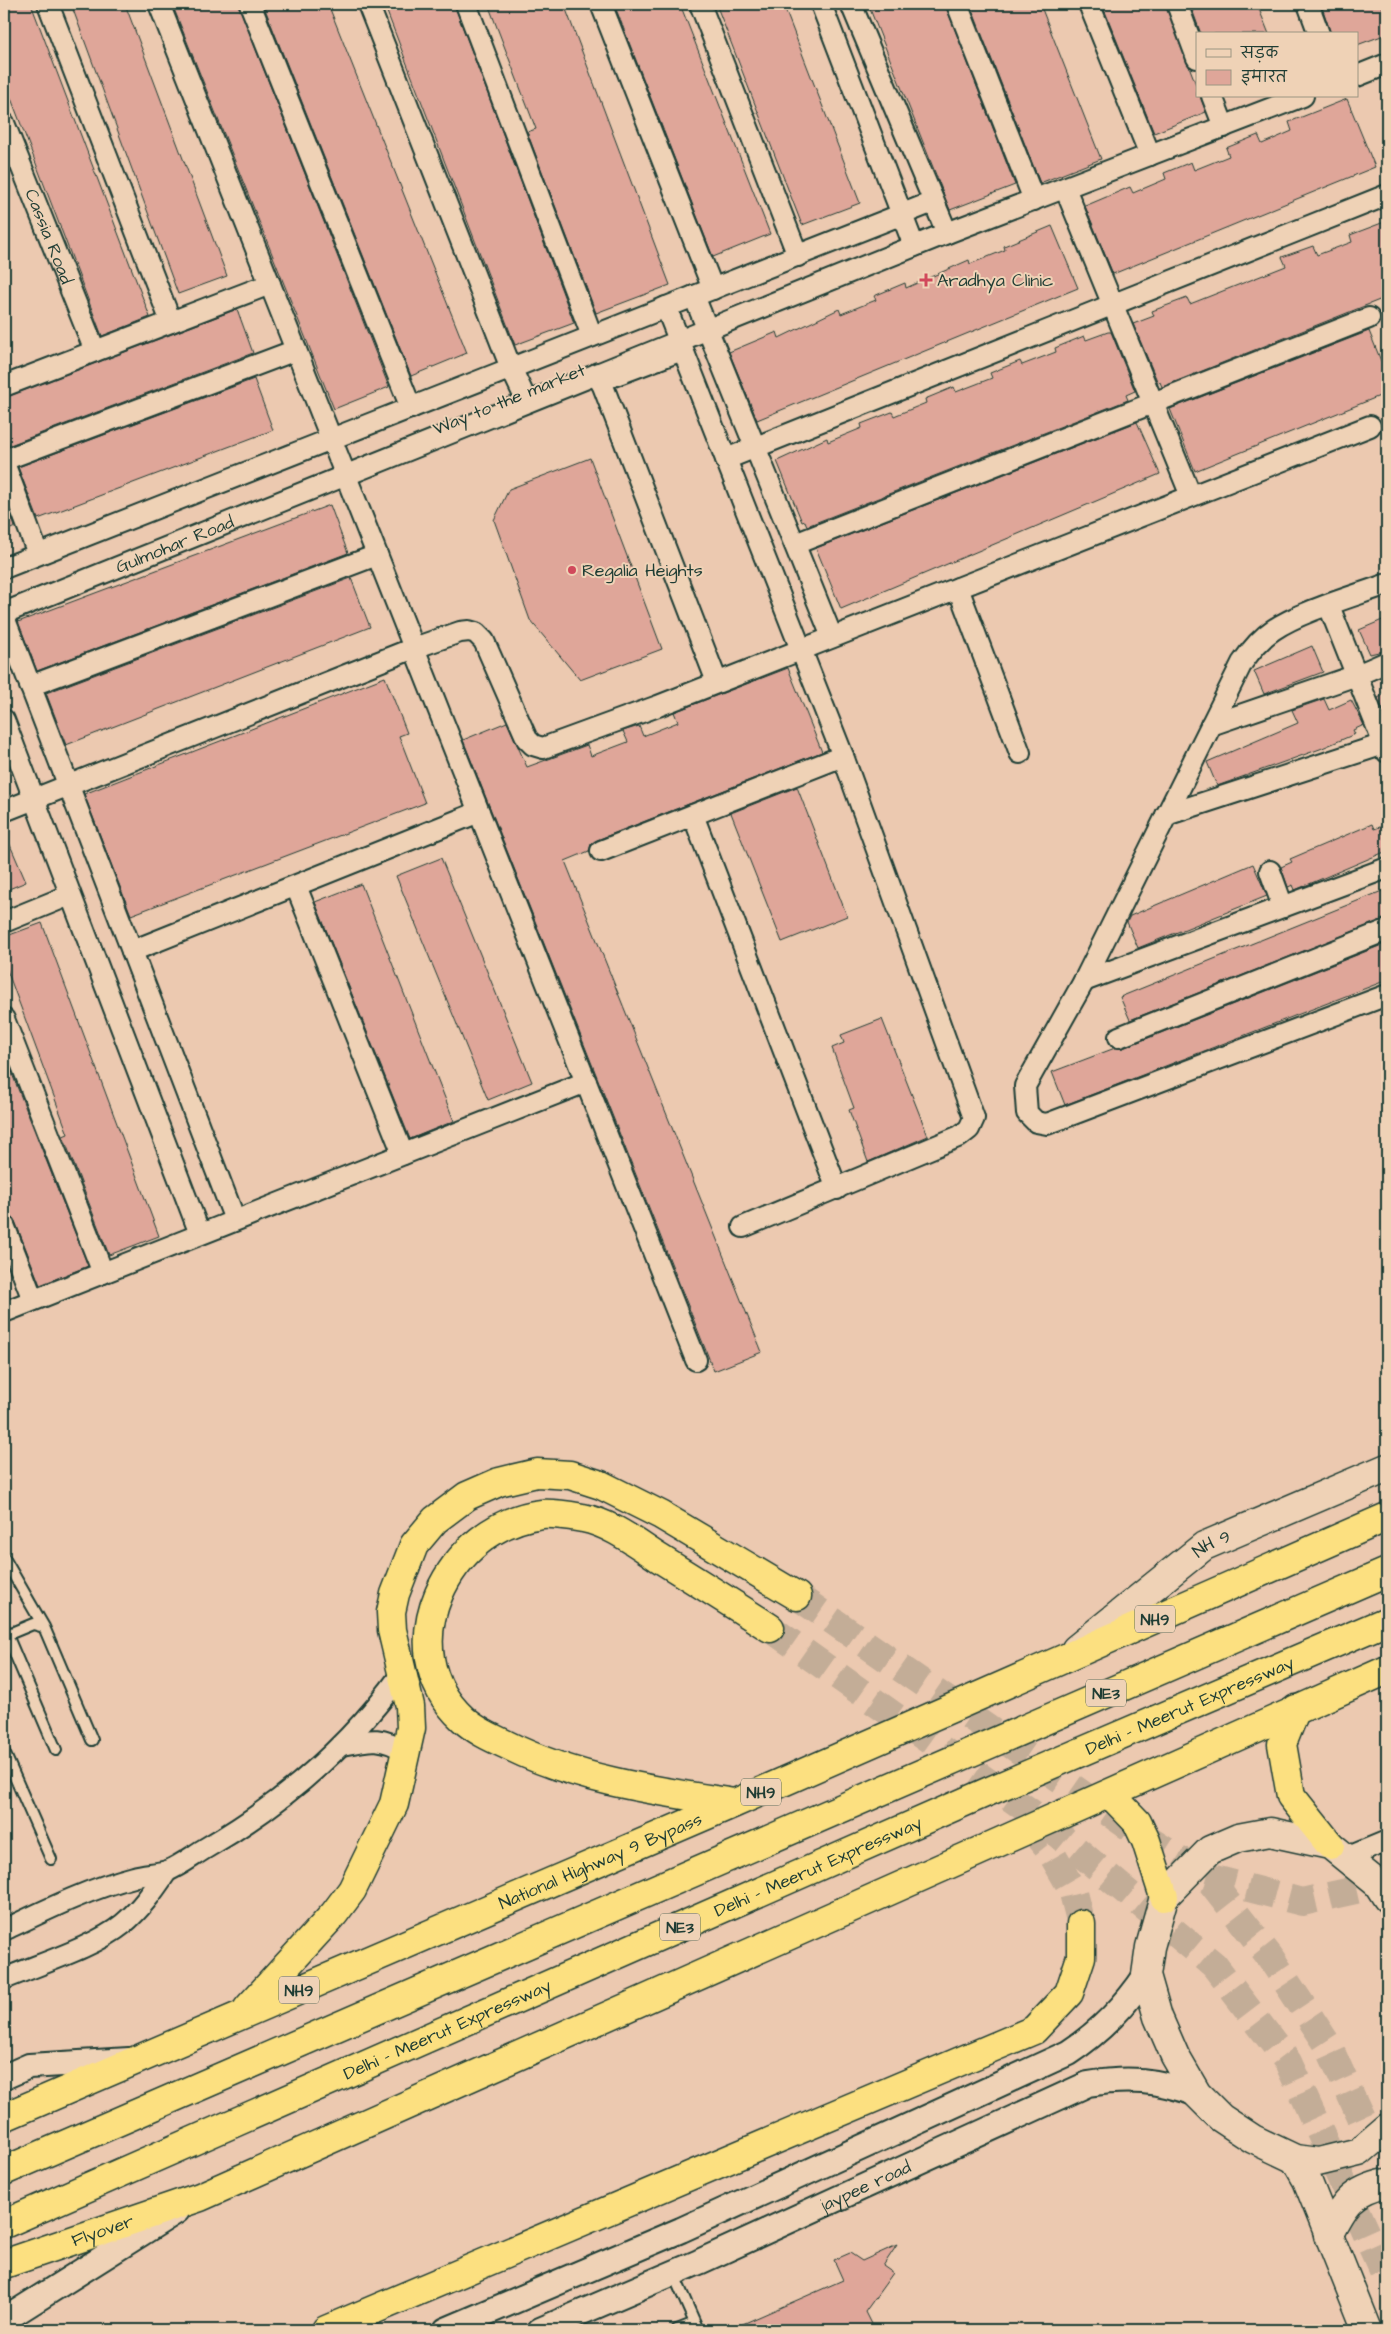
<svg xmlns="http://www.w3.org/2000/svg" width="1391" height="2334" viewBox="0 0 1391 2334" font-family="'Architects Daughter','Playpen Sans Deva',sans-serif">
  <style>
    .building { fill: #dfa699; stroke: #1f3d34 }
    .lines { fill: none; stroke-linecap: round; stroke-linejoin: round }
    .trunk-tunnel { stroke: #c3ad97; stroke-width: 28; stroke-dasharray: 28 14; stroke-linecap: butt }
    .service-casing { stroke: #1f3d34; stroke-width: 14 }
    .pedestrian-casing { stroke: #1f3d34; stroke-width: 19 }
    .minor-casing { stroke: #1f3d34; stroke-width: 24 }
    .tertiary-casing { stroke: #1f3d34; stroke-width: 28 }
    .secondary-casing { stroke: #1f3d34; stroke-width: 31 }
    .trunk-casing { stroke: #1f3d34; stroke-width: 31 }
    .motorway-casing { stroke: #1f3d34; stroke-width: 31 }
    .service { stroke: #efd2b6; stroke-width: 10 }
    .pedestrian { stroke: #efd2b6; stroke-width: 15 }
    .minor { stroke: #efd2b6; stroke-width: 20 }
    .tertiary { stroke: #efd2b6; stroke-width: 24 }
    .secondary { stroke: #efd2b6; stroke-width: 28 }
    .trunk { stroke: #fce080; stroke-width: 28 }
    .motorway { stroke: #fce080; stroke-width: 28 }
    .poi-dot { fill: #d1495b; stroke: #efd2b6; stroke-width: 2 }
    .labels { text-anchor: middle; stroke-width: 4; stroke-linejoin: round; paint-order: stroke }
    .shield { fill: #efd2b6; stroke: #5d6a5b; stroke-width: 1 }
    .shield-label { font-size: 16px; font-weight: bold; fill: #1f3d34 }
    .street-label { font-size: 18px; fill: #1f3d34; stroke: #efd2b6 }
    .poi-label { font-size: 18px; fill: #1f3d34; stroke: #efd2b6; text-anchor: start }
  </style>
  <rect width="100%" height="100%" fill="#ecc9b0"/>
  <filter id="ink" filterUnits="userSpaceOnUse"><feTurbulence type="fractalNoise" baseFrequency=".02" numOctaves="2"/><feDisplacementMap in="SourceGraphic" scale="10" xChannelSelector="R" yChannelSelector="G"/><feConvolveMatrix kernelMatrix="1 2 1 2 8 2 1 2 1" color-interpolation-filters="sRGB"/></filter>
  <g filter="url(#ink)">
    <path class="building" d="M4 4H31L150 317 102 336 4 80Z
      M71 4H125L227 276 178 294Z
      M172 4H238L389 387 334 409Z
      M263 4H328L467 353 411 376Z
      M384 4H454L574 323 515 345Z
      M488 4H564L670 285 596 313 527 132 536 129Z
      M614 4H680L770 234 713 257Z
      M716 4H783L860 203 802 225Z
      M868 4H945L1015 185 950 210Z
      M970 4H1040L1101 159 1040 183Z
      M1102 4H1165L1197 87V96H1200L1206 112 1154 133Z
      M1190 4H1257L1269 34H1201Z
      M1321 4H1381L1387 21V34L1357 45V34H1331Z
      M1347 99 1375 167 1113 274 1085 206 1130 187 1133 193 1166 179 1164 173 1191 162 1194 170 1229 156 1226 148 1258 135 1262 144 1292 131 1289 122Z
      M1387 221V297L1162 387 1160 382 1158 383 1133 324 1154 316 1152 311 1187 298 1190 304 1286 266 1282 257 1313 246 1317 255 1352 242 1350 235Z
      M1052 226 1078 288 757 420 729 352 777 332 779 338 839 309 841 314 876 300 874 296 905 283 906 288 969 260 970 264 1005 250 1004 246Z
      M237 309 253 353 10 445 4 429V398Z
      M1369 331 1387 376V393L1195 471 1170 409Z
      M1108 332H1111L1135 391 1126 395 1128 400 807 526 805 521 802 522 777 461 827 438 828 442 862 428 861 424 892 412 894 416 926 403 925 399 954 387 956 392 992 378 990 373 1020 361 1022 365 1056 352 1055 348 1084 336 1086 340Z
      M254 379 273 430 38 519 18 467Z
      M1137 422 1160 474 841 609 816 548Z
      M590 458 662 649 580 680 530 620 494 520 509 489Z
      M4 496 15 527 4 532Z
      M330 505 348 553 37 671 18 622Z
      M351 578 370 627 66 745 46 693Z
      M1387 618V650L1370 654 1359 630Z
      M1312 646 1323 672 1264 694 1254 671Z
      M788 668 822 752 597 840 591 844 589 851 565 861 762 1352 714 1371 463 740 507 722 527 767 587 745 591 756 628 742 623 731 639 726 643 736 678 722 674 712Z
      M385 677 407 733 399 736 425 803 131 915 84 794Z
      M1387 693V714L1385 715 1378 698Z
      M1324 699 1329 710 1351 700 1364 725 1353 730 1355 734 1320 749 1217 786 1207 762 1298 723 1292 710Z
      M797 787 847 916 782 942 731 813Z
      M1372 824 1374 829 1383 826 1387 835V851L1295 890 1293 885 1288 887 1281 867 1292 862 1290 859Z
      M4 831 26 882 4 891Z
      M441 858 532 1082 488 1100 396 876Z
      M1253 864 1267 896 1138 948 1127 922 1130 916Z
      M361 884 454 1121 410 1139 315 902Z
      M1387 889V918L1130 1020 1120 997Z
      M42 923 159 1236 109 1255 63 1136 68 1134 4 962V937Z
      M1387 943V980L1065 1105 1052 1072 1115 1048H1123Z
      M882 1019 928 1136 868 1162 849 1110 854 1108 832 1048 844 1043 841 1035Z
      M5 1056 88 1266 40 1285 15 1221 8 1214 4 1204Z
      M897 2245 883 2266 893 2273 865 2312 874 2330H729L843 2280 834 2260 850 2253 862 2261Z"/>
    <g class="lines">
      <path class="trunk-tunnel" d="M797 1596 1141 1835 1207 1877 1270 1957 1328 2045 1387 2175
        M770 1628 1036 1816 1214 1965 1288 2062 1387 2280
        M1029 1824 1049 1849 1072 1889 1081 1924
        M1207 1877 1302 1902 1387 1883"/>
      <g class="service-casing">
        <path id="service" d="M4 1558 44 1627 92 1740
          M4 1628 56 1750
          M4 1636 33 1624 44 1627
          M4 1752 51 1859
          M673 2273 695 2323
          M677 2330 695 2323 698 2330"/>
      </g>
      <g class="pedestrian-casing">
        <path id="pedestrian" d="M599 384 684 352"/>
      </g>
      <g class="minor-casing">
        <g id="minor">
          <path d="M48 4 171 322"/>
          <path d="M159 4 696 1360"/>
          <path d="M250 4 411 408"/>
          <path d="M368 4 511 368 527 402"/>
          <path d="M466 4 592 336"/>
          <path d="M601 4 713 289"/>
          <path d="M700 4 798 256"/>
          <path d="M821 4 914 246"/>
          <path d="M851 4 947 233"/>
          <path d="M957 4 1034 200"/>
          <path d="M1089 4 1150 155"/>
          <path d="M1177 4 1197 58"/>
          <path d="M1308 4 1319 34"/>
          <path d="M1357 76 1387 64"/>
          <path d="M1212 96 1224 127"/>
          <path id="s1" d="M4 123 95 351"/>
          <path d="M1065 188 1191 496"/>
          <path d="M694 296 832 637"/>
          <path d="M666 307 843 756 974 1118 969 1129 960 1136 743 1227"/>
          <path d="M598 373 717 682"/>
          <path d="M4 386 270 284"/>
          <path d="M726 459 1387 195"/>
          <path d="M4 460 296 350"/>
          <path d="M4 463 38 554"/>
          <path d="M795 544 1369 318"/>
          <path d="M4 568 933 202"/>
          <path d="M1387 584C1355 596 1301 611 1273 630 1261 638 1251 650 1242 663L1084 981 1025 1086 1027 1113 1036 1122 1047 1124 1387 995"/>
          <path d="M958 588 1020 753"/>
          <path d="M1329 606 1387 752"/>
          <path id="s2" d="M4 613 947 233 1303 96"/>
          <path d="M4 617 235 1220"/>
          <path d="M30 686 377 555"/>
          <path d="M4 720 200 1234"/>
          <path d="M1211 725 1357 675 1387 662"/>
          <path d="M4 811 414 648 460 632 469 631 476 633 484 641 527 739 533 745 543 748 658 706 1370 426"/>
          <path d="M693 815 837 1189"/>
          <path d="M1166 815 1387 743"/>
          <path d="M601 851 843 756"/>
          <path d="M1270 871 1283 907"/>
          <path d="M296 886 403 1154"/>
          <path d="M4 922 70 895"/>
          <path d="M132 951 479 812"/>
          <path d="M1084 981 1387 868"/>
          <path d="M4 1019 103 1273"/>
          <path d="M1119 1037 1387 930"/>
          <path d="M4 1225 33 1300"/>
          <path d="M4 1312 586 1082"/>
          <path d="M342 1745C371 1739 381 1736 407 1752"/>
          <path d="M1346 1858 1387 1841"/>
          <path d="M4 1930C46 1910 88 1889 134 1877 144 1874 156 1874 167 1871 180 1866 194 1855 206 1848 284 1803 350 1745 402 1673"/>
          <path d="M4 1979C39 1964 95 1947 123 1924 141 1909 154 1890 167 1871"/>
        </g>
      </g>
      <g class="tertiary-casing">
        <g id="tertiary">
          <path d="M4 2077 29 2066 129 2060"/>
          <path d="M4 2320 177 2211"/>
          <path d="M446 2330 681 2230 1068 2053C1100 2032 1124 2008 1146 1975"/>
          <path id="s3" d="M540 2330 699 2262 1088 2084C1129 2077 1157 2080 1197 2094"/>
        </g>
      </g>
      <g class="secondary-casing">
        <g id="secondary">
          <path id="s4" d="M1076 1649 1204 1546 1387 1468"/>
          <path d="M1387 1898 1378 1884 1330 1845 1270 1832 1238 1838 1210 1850 1164 1897 1150 1947 1146 1975 1158 2017 1175 2056 1197 2094 1221 2118 1253 2139 1295 2159 1318 2162 1359 2152 1387 2128"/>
          <path d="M1295 2159 1307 2180 1367 2330"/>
          <path d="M1328 2235C1343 2205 1351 2190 1387 2183"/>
        </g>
      </g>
      <g class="trunk-casing">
        <g id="trunk">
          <path d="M1296 1709 1282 1744 1291 1796 1330 1845"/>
          <path d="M1110 1794 1137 1822 1146 1841 1164 1897"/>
          <path d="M734 1803C655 1791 577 1780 505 1744 490 1737 475 1730 463 1719 387 1649 448 1525 542 1514 554 1513 571 1516 583 1518 610 1523 636 1543 659 1558 696 1581 733 1604 770 1628"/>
          <path d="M248 2008 334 1914 352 1890 394 1804 411 1728 410 1706 392 1630 391 1612 395 1594 414 1545 435 1520 467 1496 499 1482 537 1473 570 1475 601 1485 661 1515 797 1596"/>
          <path id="s5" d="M4 2117 735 1803 1387 1517"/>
          <path id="s6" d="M4 2264 200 2197 1387 1670"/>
          <path d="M326 2330 1034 2030 1069 1993 1081 1957V1924"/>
        </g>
      </g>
      <g class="motorway-casing">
        <g id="motorway">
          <path d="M4 2171 1387 1572"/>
          <path id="s7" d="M4 2224 985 1793 1387 1621"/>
        </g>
      </g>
      <use href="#service" class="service"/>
      <use href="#pedestrian" class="pedestrian"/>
      <use href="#minor" class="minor"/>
      <use href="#tertiary" class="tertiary"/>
      <use href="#secondary" class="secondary"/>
      <use href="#trunk" class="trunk"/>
      <use href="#motorway" class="motorway"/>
    </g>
  </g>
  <g class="poi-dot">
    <path d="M923.5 272.5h5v5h5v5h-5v5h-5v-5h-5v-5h5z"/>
    <circle cx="572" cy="570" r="5"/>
  </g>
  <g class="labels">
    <g class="shield">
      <rect x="1135" y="1605.5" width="40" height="27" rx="4"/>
      <rect x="1086" y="1679.5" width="40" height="27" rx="4"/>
      <rect x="741" y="1778.5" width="40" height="27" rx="4"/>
      <rect x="660" y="1913.5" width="40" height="27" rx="4"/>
      <rect x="279" y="1976.5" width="40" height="27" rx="4"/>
    </g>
    <g class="shield-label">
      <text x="1155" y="1625">NH9</text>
      <text x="1106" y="1699">NE3</text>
      <text x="761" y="1798">NH9</text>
      <text x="680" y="1933">NE3</text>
      <text x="299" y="1996">NH9</text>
    </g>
    <g class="street-label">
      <text dy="6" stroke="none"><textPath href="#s1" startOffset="122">Cassia Road</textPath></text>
      <text transform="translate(509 399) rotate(-22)" y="6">Way to the market</text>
      <text dy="6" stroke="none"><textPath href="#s2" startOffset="184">Gulmohar Road</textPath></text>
      <text dy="6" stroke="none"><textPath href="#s4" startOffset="172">NH 9</textPath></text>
      <text dy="6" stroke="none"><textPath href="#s7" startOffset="1294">Delhi - Meerut Expressway</textPath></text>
      <text dy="6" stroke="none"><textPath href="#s5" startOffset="649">National Highway 9 Bypass</textPath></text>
      <text dy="6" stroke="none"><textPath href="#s7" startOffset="889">Delhi - Meerut Expressway</textPath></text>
      <text dy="6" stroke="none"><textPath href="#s7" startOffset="484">Delhi - Meerut Expressway</textPath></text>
      <text dy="6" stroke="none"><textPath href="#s3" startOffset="356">jaypee road</textPath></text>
      <text dy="6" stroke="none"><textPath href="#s6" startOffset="104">Flyover</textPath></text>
    </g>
    <g class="poi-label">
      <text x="937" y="286">Aradhya Clinic</text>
      <text x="582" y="576">Regalia Heights</text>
    </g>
  </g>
  <rect width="1391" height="2334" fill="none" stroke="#efd2b6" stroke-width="20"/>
  <rect x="10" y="10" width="1371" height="2314" fill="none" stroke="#1f3d34" stroke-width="2" filter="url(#ink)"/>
  <rect x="1196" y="32" width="162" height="65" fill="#efd2b6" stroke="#9c9682"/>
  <rect x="1206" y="49" width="25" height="8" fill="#efd2b6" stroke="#9c9682"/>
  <text x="1241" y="58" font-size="15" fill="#1f3d34">सड़क</text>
  <rect x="1206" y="70" width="25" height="15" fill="#dfa699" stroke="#9c9682"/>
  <text x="1241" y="82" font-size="15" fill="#1f3d34">इमारत</text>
</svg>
